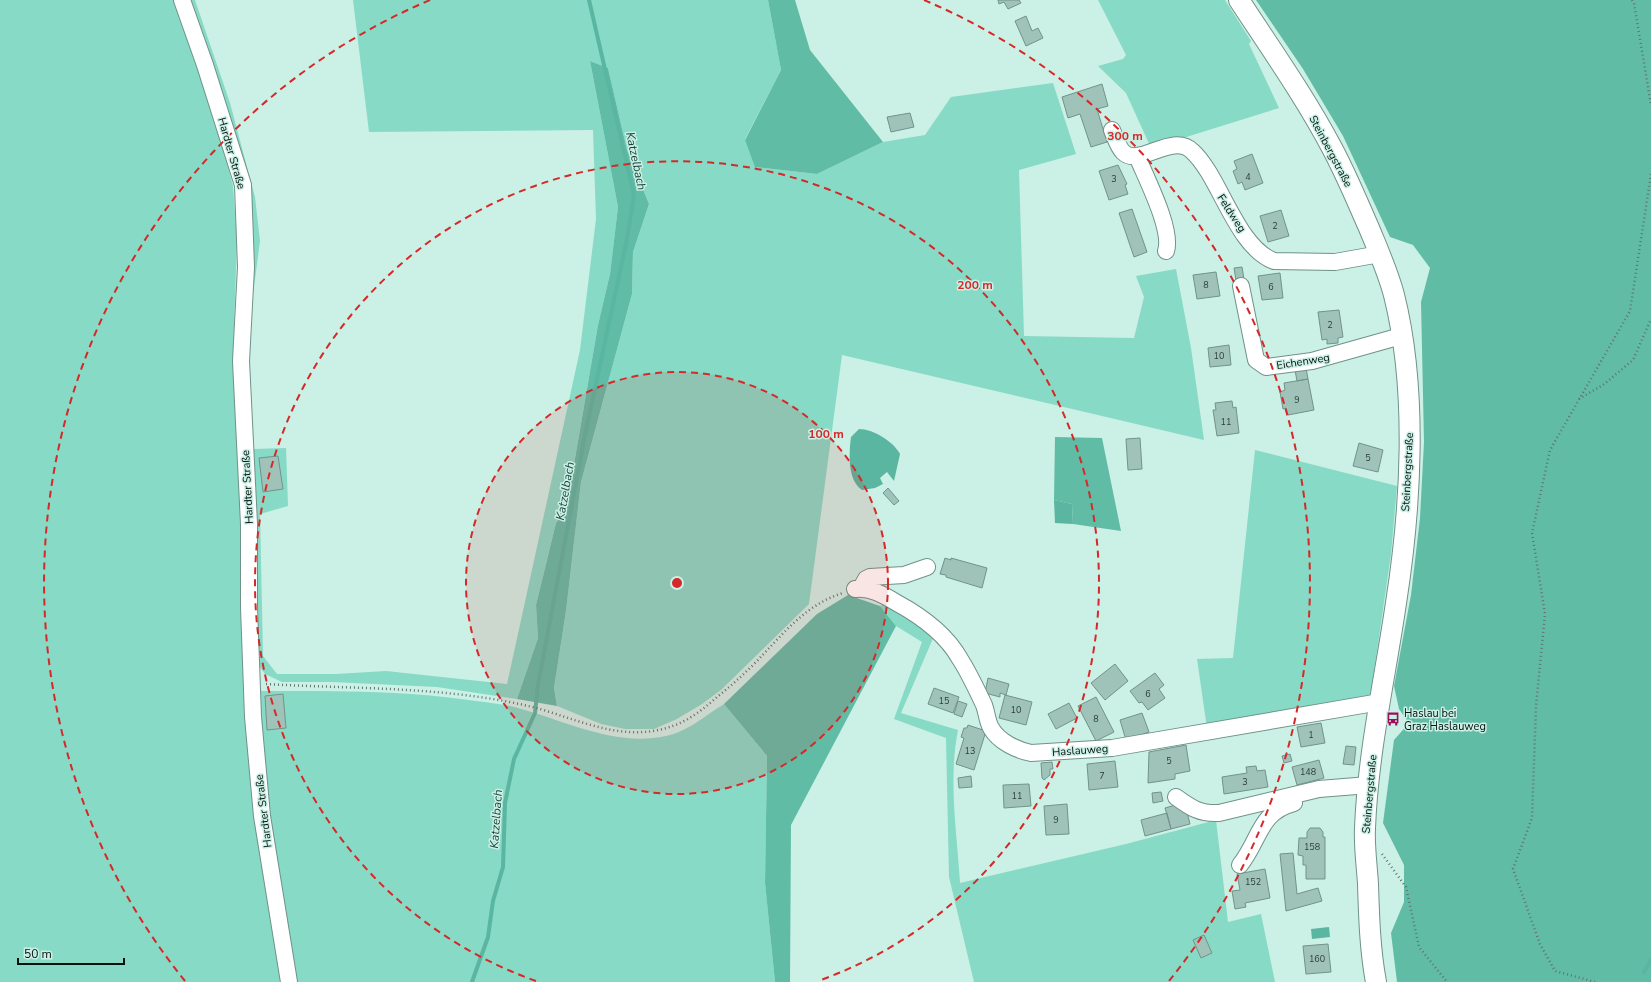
<svg xmlns="http://www.w3.org/2000/svg" width="1651" height="982" viewBox="0 0 1651 982" font-family="'Nunito Sans',sans-serif">
  <style>
    .green { fill: #87dac5 }
    .forest { fill: #61bca6 }
    .water { fill: #5ab6a0 }
    .lines { fill: none; stroke-linecap: round; stroke-linejoin: round }
    .stream { stroke: #5ab6a0; stroke-width: 4 }
    .building { fill: #a0c3b9; stroke: #71938a }
    .minor-casing { stroke: #6f9288; stroke-width: 18 }
    .major-casing { stroke: #6f9288; stroke-width: 22 }
    .path { stroke: #5e766f; stroke-width: 2.5; stroke-dasharray: 1 3; stroke-linecap: butt }
    .minor { stroke: #fff; stroke-width: 16 }
    .major { stroke: #fff; stroke-width: 20 }
    .ring { fill: none; stroke: #d62828; stroke-width: 2; stroke-dasharray: 7 5 }
    .labels { text-anchor: middle; stroke-width: 3; stroke-linejoin: round; paint-order: stroke }
    .number-label { font-size: 9px; fill: #2b3e38 }
    .street-label { font-size: 11px; fill: #04110d; stroke: #cbf0e5 }
    .poi-label { font-size: 11px; fill: #04110d; stroke: #cbf0e5; text-anchor: start }
    .water-label { font-size: 12px; font-style: italic; fill: #153f36; stroke: #cbf0e5 }
    .centre { fill: #d62828; stroke: #cbf0e5; stroke-width: 2 }
    .ring-label { font-size: 12px; text-anchor: middle; font-weight: bold; fill: #d62828; stroke: #cbf0e5; stroke-width: 3; stroke-linejoin: round; paint-order: stroke }
  </style>
  <rect width="100%" height="100%" fill="#cbf0e5"/>
  <path class="green" d="M0 0H177L216 119 233 186 237 239 233 358 243 502V676L255 802 283 982H0Z
    M190 0H195L230 103 255 197 260 241 247 341 249 405 254 449 286 448 288 506 260 514 263 656 277 674H336L386 671 507 684 580 350 596 219 593 130 369 132 353 0H768L781 70 745 139 756 167 817 174 883 142 925 135 951 97 1053 83 1076 154 1019 170 1024 336 1134 338 1144 297 1136 276 1176 269 1191 348 1204 440 842 355 809 604 721 690 702 704 677 719 654 729H625L601 724 557 706 554 688 566 611 581 482 632 294 633 252 649 204 627 150 608 68 590 61 618 207 610 274 598 325 566 511 556 523 536 605 538 638 517 699 437 687 332 682H282L265 674 256 662 254 650V497L243 381 249 262 248 206 242 167 215 74Z
    M1098 0H1225L1251 41 1249 44 1279 108 1151 148 1126 93 1098 66 1123 59 1126 55Z
    M1255 450 1397 486 1391 554 1371 692 1370 697 1207 728 1197 659 1233 658Z
    M889 601 934 636 901 713 958 730C948 780 957 832 960 883L1126 844 1216 820 1228 922 1261 914 1275 982H974L949 877 946 738 894 719 922 642 896 626 880 606Z
    M259 691C331 691 404 690 476 701 490 703 505 704 518 708 566 721 615 747 666 736 687 732 706 715 724 704L767 756 765 883 775 982H295L267 810Z"/>
  <path class="forest" d="M768 0H795L810 50 883 142 817 174 755 167 745 140 781 70Z
    M1256 0H1651V982H1397L1391 933 1404 902V865L1383 823 1394 740 1409 723 1399 709 1394 686 1411 595 1420 518 1424 442 1421 302 1430 268 1413 245 1390 237 1343 136 1303 69Z
    M590 61 608 68 627 150 649 204 633 252 632 294 581 482 566 611 554 688 557 706 517 699 538 638 536 605 556 523 566 511 598 325 610 274 618 207Z
    M1055 437 1102 438 1121 531 1073 524 1072 504 1054 500Z
    M848 595 880 606 896 626 791 825 790 982H775L765 883 767 756 724 704 817 614Z"/>
  <path class="water" d="M859 429C873 429 893 441 900 454L894 481 887 472 880 478 883 484 875 488 862 490C847 480 849 453 851 437Z
    M1054 500 1072 504 1073 524 1055 523Z
    M1329 927 1330 937 1312 939 1311 929Z"/>
  <g class="lines">
    <path class="stream" d="M1644 972 1651 960
      M472 982 488 937 493 901 503 867 505 803 514 759 535 713 538 685 584 440 627 239 634 195 589 0"/>
  </g>
  <path class="building" d="M998 0H1019L1021 3 1008 9 1004 2 999 4Z
    M1026 16 1032 31 1038 28 1043 38 1026 46 1015 21Z
    M1102 84 1108 106 1097 109 1107 142 1091 147 1080 114 1068 118 1062 97Z
    M910 113 914 127 891 132 887 117Z
    M1252 154 1263 183 1245 190 1242 182 1238 184 1233 171 1237 169 1234 161Z
    M1118 165 1127 184 1125 185 1128 194 1109 200 1099 171Z
    M1132 209 1147 252 1134 257 1119 213Z
    M1281 210 1289 236 1268 242 1260 216Z
    M1242 267 1245 285 1237 286 1234 268Z
    M1216 272 1220 296 1197 299 1193 275Z
    M1280 273 1283 298 1262 300 1258 276Z
    M1339 310 1343 337 1338 338V343L1327 344V339L1322 340 1318 312Z
    M1229 345 1231 365 1210 367 1208 348Z
    M1306 368 1308 379 1297 381 1295 370Z
    M1308 379 1314 410 1288 415 1286 408 1283 409 1280 392 1285 390 1284 383Z
    M1232 401 1233 408 1236 407 1239 433 1217 436 1213 410H1216L1215 403Z
    M1140 438 1142 469 1128 470 1126 439Z
    M1359 443 1383 450 1378 472 1353 466Z
    M278 456 283 489 263 492 259 458Z
    M888 488 899 501 894 505 883 493Z
    M945 558 951 560V558L987 568 982 588 946 577V575L940 574Z
    M1115 664 1128 681 1105 700 1091 683Z
    M1155 673 1164 685 1159 689 1165 698 1148 710 1142 702 1139 703 1130 691Z
    M988 678 1009 684 1006 695 1000 693V697L985 693Z
    M934 688 959 697 953 713 928 704Z
    M283 694 286 728 267 730 265 696Z
    M1005 695 1032 702 1026 725 999 718Z
    M1096 697 1114 732 1096 741 1078 706Z
    M958 701 967 704 962 717 954 714Z
    M1069 703 1077 718 1056 729 1048 714Z
    M1142 713 1149 732 1126 740 1120 720Z
    M1321 723 1325 743 1301 747 1297 727Z
    M968 725 986 731 974 770 956 764 964 738 961 737 964 728H967Z
    M1186 745 1190 771 1175 774V779L1148 783 1149 752Z
    M1346 746 1356 747 1354 765 1343 764Z
    M1290 754 1292 761 1284 763 1282 756Z
    M1319 760 1324 778 1297 785 1292 767Z
    M1115 761 1118 787 1089 790 1087 764Z
    M1052 762 1053 769H1050V775L1044 780 1042 778 1041 763Z
    M1256 766 1257 771 1265 770 1268 787 1224 794 1222 777 1247 773 1246 767Z
    M971 776 972 787 959 788 958 778Z
    M1029 784 1031 806 1004 808 1003 785Z
    M1161 792 1163 801 1153 803 1152 793Z
    M1067 804 1069 834 1046 835 1044 806Z
    M1179 804 1186 808 1190 824 1171 829 1165 808Z
    M1167 813 1171 829 1145 836 1141 820Z
    M1310 828H1320L1323 832V837H1325V879H1306V865H1303V856L1298 855 1299 838H1307V832Z
    M1293 853 1297 894 1318 888 1322 901 1286 911 1280 854Z
    M1265 869 1270 898 1245 903 1246 907 1235 909 1232 891 1240 890 1237 874Z
    M1204 935 1212 953 1201 958 1193 940Z
    M1328 944 1331 972 1306 974 1303 946Z"/>
  <g class="lines">
    <g class="minor-casing">
      <path id="minor" d="M182 0 205 65 243 185 246 267 241 361 249 524V607L253 717 262 816 289 982
        M1112 130C1115 137 1118 147 1123 152 1139 168 1172 132 1192 151 1220 176 1236 247 1274 261L1335 262 1380 254
        M1137 156C1146 178 1173 230 1166 251
        M1241 286 1256 360 1266 367 1312 361 1401 336
        M861 588 866 579 870 577 904 575 927 567
        M855 589C870 587 884 595 897 603 921 616 946 634 960 659 969 673 977 690 984 705 987 713 987 721 991 728 999 742 1017 750 1031 753L1112 748 1380 702
        M1176 797C1191 808 1200 814 1219 813L1319 789 1369 785
        M1240 865C1260 840 1259 812 1294 803"/>
    </g>
    <g class="major-casing">
      <path id="major" d="M1239 0C1271 49 1305 97 1332 148 1346 174 1357 201 1369 228 1378 250 1388 272 1394 295 1418 391 1411 507 1396 603 1385 678 1368 752 1365 828 1364 847 1367 866 1368 884 1369 917 1370 950 1376 982"/>
    </g>
    <path class="path" d="M1632 0 1634 3 1651 105
      M1579 399 1603 385 1633 360 1651 319
      M266 684C335 688 404 687 472 696 495 699 518 703 540 709 587 723 629 744 678 724 692 718 706 707 717 697 731 686 744 674 757 661 782 635 806 604 843 593
      M1382 854 1406 887 1419 947 1447 982
      M1595 982 1555 971 1540 944 1513 869 1532 818 1536 706 1545 614 1532 533 1550 450 1630 311 1651 174"/>
    <use href="#minor" class="minor"/>
    <use href="#major" class="major"/>
  </g>
  <circle cx="677" cy="583" r="211" fill="#d62828" fill-opacity=".12"/>
  <g class="ring">
    <circle cx="677" cy="583" r="211"/>
    <path d="M536 981A422 422 0 1 1 818 981"/>
    <path d="M185 981A633 633 0 0 1 430 0M924 0A633 633 0 0 1 1169 981"/>
  </g>
  <defs>
    <g id="bus-bare" transform="scale(1.08)"><path d="M-5-6H5V4H4V6H2V4H-2V6H-4V4H-5ZM-3.5-4V0h7V-4ZM-3.5 1.2v1.5H-2V1.2ZM2 1.2v1.5H3.5V1.2Z" fill="#9d0f5b" stroke="#cbf0e5" stroke-width="2.5" paint-order="stroke"/></g>
  </defs>
  <g fill-rule="evenodd">
    <use href="#bus-bare" x="1393" y="719"/>
  </g>
  <g class="labels">
    <g class="number-label">
      <text x="1248" y="180">4</text>
      <text x="1114" y="182">3</text>
      <text x="1275" y="229">2</text>
      <text x="1206" y="288">8</text>
      <text x="1271" y="290">6</text>
      <text x="1330" y="328">2</text>
      <text x="1219" y="359">10</text>
      <text x="1297" y="403">9</text>
      <text x="1226" y="425">11</text>
      <text x="1368" y="461">5</text>
      <text x="1148" y="697">6</text>
      <text x="944" y="704">15</text>
      <text x="1016" y="713">10</text>
      <text x="1096" y="722">8</text>
      <text x="1311" y="738">1</text>
      <text x="970" y="754">13</text>
      <text x="1169" y="764">5</text>
      <text x="1308" y="775">148</text>
      <text x="1102" y="779">7</text>
      <text x="1245" y="785">3</text>
      <text x="1017" y="799">11</text>
      <text x="1056" y="823">9</text>
      <text x="1312" y="850">158</text>
      <text x="1253" y="885">152</text>
      <text x="1317" y="962">160</text>
    </g>
    <g class="street-label">
      <text transform="translate(1331 151) rotate(62)" y="4">Steinbergstraße</text>
      <text transform="translate(232 153) rotate(74)" y="4">Hardter Straße</text>
      <text transform="translate(1232 213) rotate(57)" y="4">Feldweg</text>
      <text transform="translate(1303 361) rotate(-9)" y="4">Eichenweg</text>
      <text transform="translate(1407 472) rotate(-87)" y="4">Steinbergstraße</text>
      <text transform="translate(247 487) rotate(-93)" y="4">Hardter Straße</text>
      <text transform="translate(1080 750) rotate(-4)" y="4">Haslauweg</text>
      <text transform="translate(1369 794) rotate(-85)" y="4">Steinbergstraße</text>
      <text transform="translate(263 811) rotate(-97)" y="4">Hardter Straße</text>
    </g>
    <g class="poi-label">
      <text x="1404" y="717">Haslau bei<tspan x="1404" dy="13">Graz Haslauweg</tspan></text>
    </g>
    <g class="water-label">
      <text transform="translate(636 161) rotate(78)" y="4">Katzelbach</text>
      <text transform="translate(565 491) rotate(-80)" y="4">Katzelbach</text>
      <text transform="translate(496 819) rotate(-86)" y="4">Katzelbach</text>
    </g>
  </g>
  <circle cx="677" cy="583" r="6" class="centre"/>
  <g class="ring-label">
    <text x="1125" y="140">300 m</text>
    <text x="975" y="289">200 m</text>
    <text x="826" y="438">100 m</text>
  </g>
  <path d="M18 958v6h106v-6" fill="none" stroke="#04110d" stroke-width="2"/>
  <text x="24" y="958" font-size="12" fill="#04110d" stroke="#cbf0e5" stroke-width="3" paint-order="stroke">50 m</text>
</svg>
